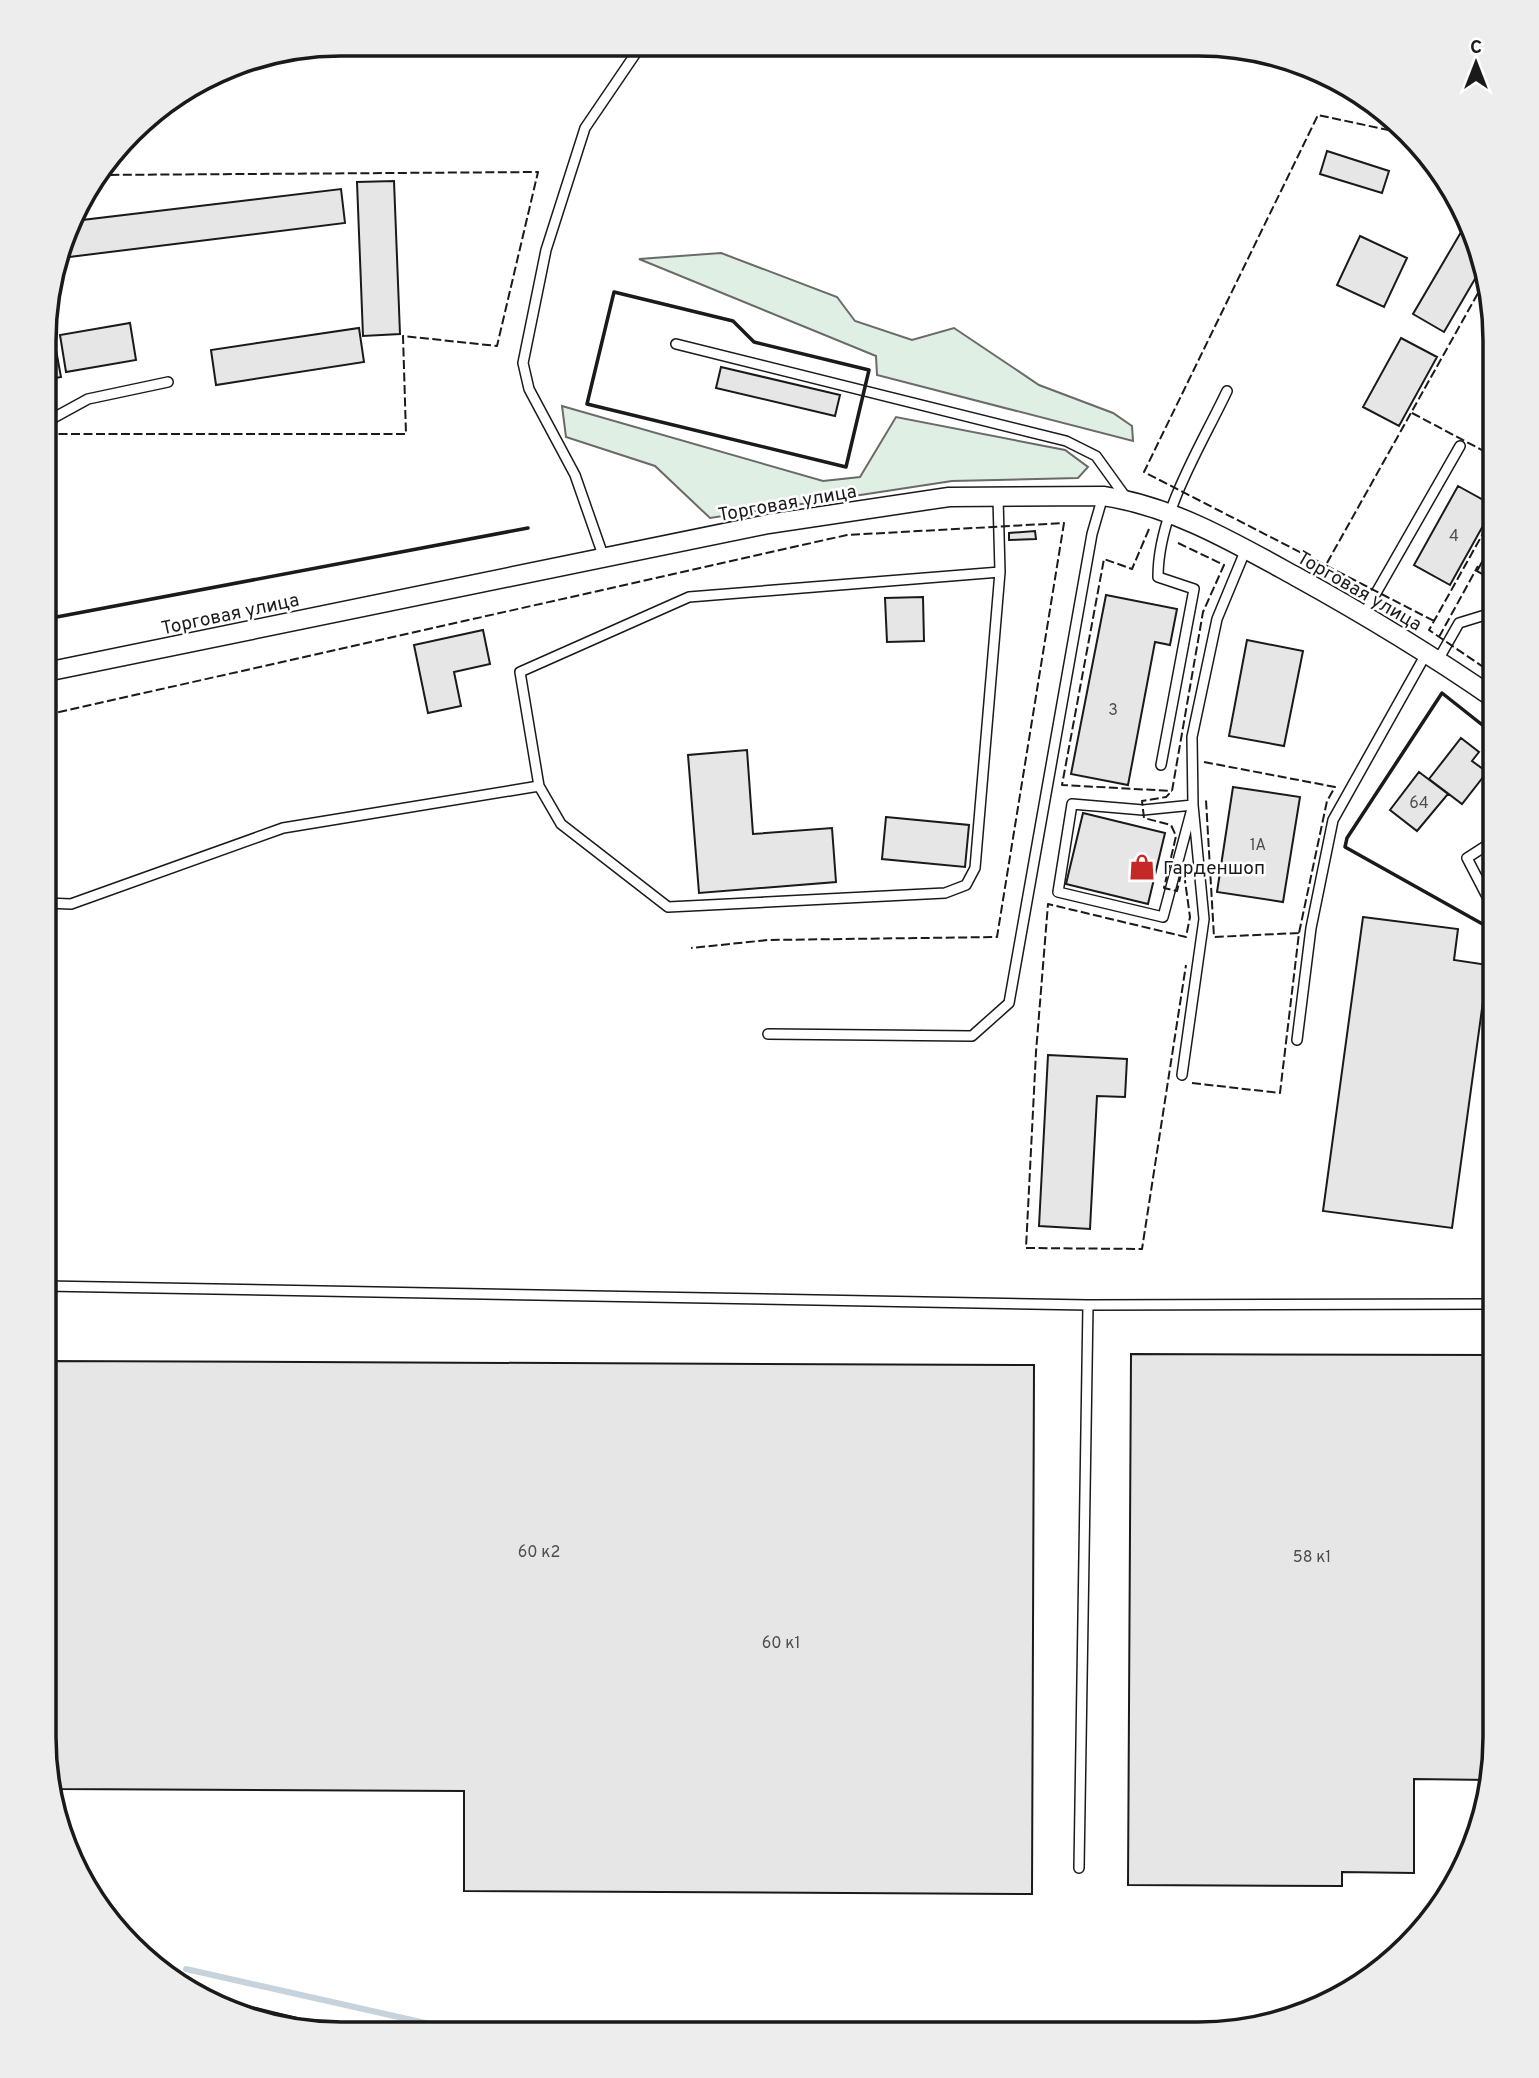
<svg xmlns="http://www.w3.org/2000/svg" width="1539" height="2078" viewBox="0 0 1539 2078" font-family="Overpass,sans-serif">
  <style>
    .green { fill: #e0efe3; stroke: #6a6a6a; stroke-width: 2 }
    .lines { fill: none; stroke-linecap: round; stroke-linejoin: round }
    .stream { stroke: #c6d2dc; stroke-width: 6 }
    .building { fill: #e6e6e6; stroke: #1a1a1a; stroke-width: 2 }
    .service-casing { stroke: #1a1a1a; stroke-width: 12 }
    .minor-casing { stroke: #1a1a1a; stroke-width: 21 }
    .service { stroke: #fff; stroke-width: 9 }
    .minor { stroke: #fff; stroke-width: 18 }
    .fence { stroke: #1a1a1a; stroke-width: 2; stroke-dasharray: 9 3.5; stroke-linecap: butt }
    .wall { stroke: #1a1a1a; stroke-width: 3.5 }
    .labels { text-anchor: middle; stroke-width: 5; stroke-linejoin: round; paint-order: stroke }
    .number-label { font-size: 16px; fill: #4d4d4d }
    .street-label { font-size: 19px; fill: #1a1a1a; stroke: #fff }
    .poi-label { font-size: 19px; fill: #1a1a1a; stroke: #fff; text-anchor: start }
    .rim { fill: none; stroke: #1a1a1a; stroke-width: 3.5 }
  </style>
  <rect width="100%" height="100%" fill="#fff"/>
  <path class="green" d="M721 253 837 297 855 321 912 340 954 328 1039 385 1113 413 1132 426 1133 441 877 375 876 356 639 259Z
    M562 406 823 481 860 477 896 417 1065 450 1088 467 1078 478 952 481 710 518 655 466 566 437Z"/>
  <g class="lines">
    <path class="stream" d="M150 1961 160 1964
      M186 1969 465 2032"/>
  </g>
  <path class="building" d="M1327 151 1389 171 1382 193 1320 174Z
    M394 181 400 334 363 336 357 182Z
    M341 189 345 223 61 258 74 221Z
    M1467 222 1479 272 1444 332 1413 314Z
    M1360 236 1407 258 1384 307 1337 285Z
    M47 301 61 377 46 380V302Z
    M130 323 136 360 66 372 60 335Z
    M359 328 364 362 216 385 211 350Z
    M1401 338 1437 357 1399 426 1363 407Z
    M721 367 840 395 835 416 716 388Z
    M1458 486 1494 506 1450 585 1414 565Z
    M1035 531 1036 539 1009 540V533Z
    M1489 549 1495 552V581L1477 571Z
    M1106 595 1177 609 1170 645 1155 642 1128 785 1071 774Z
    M923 597 924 641 887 642 885 598Z
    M483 630 490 664 454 672 461 706 428 713 414 645Z
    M1247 640 1303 651 1284 746 1229 736Z
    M1461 738 1479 752 1472 761 1487 772 1462 804 1429 779Z
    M747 750 753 834 832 828 836 882 699 893 688 755Z
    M1419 772 1448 794 1417 831 1390 810Z
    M1233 787 1300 797 1283 902 1217 892Z
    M1083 813 1165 833 1148 904 1066 884Z
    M886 817 969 825 965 867 882 859Z
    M1363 917 1458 929 1454 960 1488 965 1452 1228 1323 1211Z
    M1048 1055 1127 1059 1125 1097 1097 1096 1090 1229 1039 1226Z
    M1131 1354 1495 1355V1756L1490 1780 1414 1779V1873L1342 1872V1886L1128 1885Z
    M44 1361 1034 1365 1032 1894 464 1891V1791L56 1789 44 1737Z"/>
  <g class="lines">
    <g class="service-casing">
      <path id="service" d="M676 344 1066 441 1096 456 1127 499
        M46 422 88 399 168 382
        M998 498 1000 572 975 868 966 885 945 893 668 907 561 824 539 786 520 672 689 597 1000 572
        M604 558 575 475 529 389 523 363 546 250 585 128 636 53 638 45
        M1364 614 1460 446
        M1438 660 1459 623 1495 612
        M1161 765 1194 589 1158 577C1158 513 1200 448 1227 391
        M1072 804 1143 810 1193 805 1163 917 1058 892Z
        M45 903 71 904 283 828 539 786
        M1494 910 1467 858 1495 840
        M768 1034 972 1036 1009 1003 1092 534 1103 496
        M1297 1040 1311 928 1333 820 1426 654
        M1182 1075 1204 919 1193 805 1192 737 1217 619 1246 549
        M45 1286 1088 1305 1495 1304
        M1079 1868 1088 1305
        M247 2011 334 2032"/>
    </g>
    <g class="minor-casing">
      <path id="minor" d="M46 672 768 524 949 497 1103 496C1172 506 1235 543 1295 576 1364 614 1430 654 1495 699"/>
    </g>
    <use href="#service" class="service"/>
    <use href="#minor" class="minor"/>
    <path class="fence" d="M1402 133 1318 115 1144 472 1434 621
      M1412 413 1495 457
      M46 434H406L403 336 497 346 538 172 98 175
      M1149 529 1132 569 1104 559 1062 785 1172 791
      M1178 543 1224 565 1203 612 1172 791 1166 797 1142 801 1144 818 1171 825 1176 836 1164 888 1177 891 1183 866 1190 917 1186 937 1048 904 1036 1052 1026 1248 1142 1249 1186 965
      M1485 554 1495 534
      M1327 563 1482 286
      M1439 637 1478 566
      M1495 675 1429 630 1495 512
      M46 715 847 535 1064 523 997 937 768 940 691 948
      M1204 762 1335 787 1327 801 1299 933
      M1192 1083 1280 1093 1299 933 1214 937 1206 800"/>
    <path class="wall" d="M614 292 733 321 754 342 869 370 846 467 587 404Z
      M46 619 528 528
      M1495 931 1345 847 1347 838 1442 693 1495 735"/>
  </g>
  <defs>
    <g id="shop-bare" transform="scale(2.1)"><path d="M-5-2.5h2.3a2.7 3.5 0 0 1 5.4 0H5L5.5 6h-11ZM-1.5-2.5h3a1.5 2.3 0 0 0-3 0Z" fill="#c62828" stroke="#fff" stroke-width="2.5" paint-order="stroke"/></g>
  </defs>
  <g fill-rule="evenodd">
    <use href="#shop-bare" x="1142" y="867"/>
  </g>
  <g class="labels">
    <g class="number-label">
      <text x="1454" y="541">4</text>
      <text x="1113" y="715">3</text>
      <text x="1419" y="808">64</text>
      <text x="1258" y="850">1А</text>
      <text x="539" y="1557">60 к2</text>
      <text x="1312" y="1562">58 к1</text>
      <text x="781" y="1648">60 к1</text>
    </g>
    <g class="street-label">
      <text transform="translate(787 502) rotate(-10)" y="7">Торговая улица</text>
      <text transform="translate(1360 590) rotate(30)" y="7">Торговая улица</text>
      <text transform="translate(230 613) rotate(-12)" y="7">Торговая улица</text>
    </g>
    <g class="poi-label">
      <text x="1163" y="874">Гарденшоп</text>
    </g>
  </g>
  <path d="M0 0H1539V2078H0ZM341 56H1198A285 285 0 0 1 1483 341V1737A285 285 0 0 1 1198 2022H341A285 285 0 0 1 56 1737V341A285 285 0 0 1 341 56Z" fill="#ededed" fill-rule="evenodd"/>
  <path class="rim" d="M341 56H1198A285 285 0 0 1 1483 341V1737A285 285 0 0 1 1198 2022H341A285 285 0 0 1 56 1737V341A285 285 0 0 1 341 56Z"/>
  <g transform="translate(1476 63)" stroke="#ffffff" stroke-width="5" paint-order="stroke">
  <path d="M0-5L12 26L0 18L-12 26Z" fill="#1a1a1a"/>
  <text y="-10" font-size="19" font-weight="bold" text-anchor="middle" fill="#1a1a1a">С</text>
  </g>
</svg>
